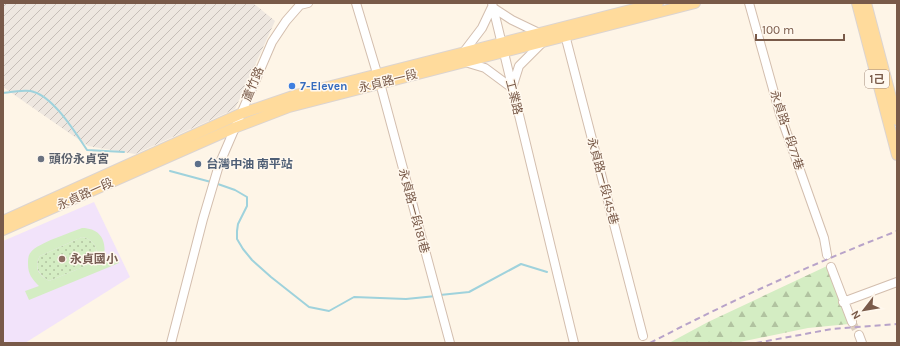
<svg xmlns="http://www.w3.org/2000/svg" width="900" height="346" viewBox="0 0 900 346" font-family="Karla,'Noto Sans TC',sans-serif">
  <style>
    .industrial { fill: url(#industrial-furrows) }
    .education { fill: #f2e3fa }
    .grass { fill: url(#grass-dots) }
    .forest { fill: url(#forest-firs) }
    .pitch { fill: #d4edc3; fill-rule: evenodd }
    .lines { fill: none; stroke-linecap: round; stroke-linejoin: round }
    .stream { stroke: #9fd2dc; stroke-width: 2 }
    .minor-tunnel { stroke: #ddcec0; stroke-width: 8; stroke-dasharray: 8 4; stroke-linecap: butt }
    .minor-casing { stroke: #d3beae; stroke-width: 10 }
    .major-casing { stroke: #dcd4d0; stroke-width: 12 }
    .minor { stroke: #fff; stroke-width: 8 }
    .major { stroke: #ffdb9c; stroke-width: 10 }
    .rail { stroke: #b8a3c9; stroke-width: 2; stroke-dasharray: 6 4; stroke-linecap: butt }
    .shop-dot { fill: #3f7fe0; stroke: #fff8ee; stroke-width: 1.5 }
    .worship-dot { fill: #6b7280; stroke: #fff8ee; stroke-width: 1.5 }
    .service-dot { fill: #5c6f8a; stroke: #fff8ee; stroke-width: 1.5 }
    .education-dot { fill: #8d6e63; stroke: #fff8ee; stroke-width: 1.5 }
    .labels { text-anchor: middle; stroke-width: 3; stroke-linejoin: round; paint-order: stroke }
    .shield { fill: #fff8ee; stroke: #a1897a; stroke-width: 1 }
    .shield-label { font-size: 11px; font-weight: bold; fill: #795a49 }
    .street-label { font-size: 12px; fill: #795a49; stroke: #fff8ee }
    .shop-label { font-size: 12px; font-weight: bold; fill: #366cbe; stroke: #fff8ee; text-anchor: start }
    .worship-label { font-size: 12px; font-weight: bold; fill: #5b616d; stroke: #fff8ee; text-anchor: start }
    .service-label { font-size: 12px; font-weight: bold; fill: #4e5e75; stroke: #fff8ee; text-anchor: start }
    .education-label { font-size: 12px; font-weight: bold; fill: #785e54; stroke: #fff8ee; text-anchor: start }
  </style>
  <defs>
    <pattern id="industrial-furrows" width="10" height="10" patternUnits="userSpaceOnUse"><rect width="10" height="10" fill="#eee7e0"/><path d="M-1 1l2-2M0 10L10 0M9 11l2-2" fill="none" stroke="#c6beb8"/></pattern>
    <pattern id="grass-dots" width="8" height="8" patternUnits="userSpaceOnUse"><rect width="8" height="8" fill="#d4edc3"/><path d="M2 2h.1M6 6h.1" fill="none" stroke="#b1c3a0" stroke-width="1.8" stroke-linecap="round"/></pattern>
    <pattern id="forest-firs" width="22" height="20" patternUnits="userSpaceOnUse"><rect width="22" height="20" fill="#d4edc3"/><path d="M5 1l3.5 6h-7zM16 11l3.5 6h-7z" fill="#b1c3a0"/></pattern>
  </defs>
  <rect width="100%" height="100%" fill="#fef5e7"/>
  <path class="industrial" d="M3 3H253L275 21 235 109 135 154 88 146 3 87Z"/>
  <path class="education" d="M94 202 130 277 25 343H3V241Z"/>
  <path class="grass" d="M82 237C95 239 101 252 93 263L49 281C40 275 33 268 40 256Z"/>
  <path class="forest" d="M827 266 849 324 808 328 735 343H669L708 322Z"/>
  <path class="pitch" d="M82 228C101 228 108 242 103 260L115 254 119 263 29 300 25 291 39 286C32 279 28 274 28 264 28 260 28 255 31 252 38 243 70 233 82 228ZM82 237C95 239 101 252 93 263L49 281C39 275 33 268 40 256Z"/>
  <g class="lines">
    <path class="stream" d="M3 93C11 92 27 89 34 92 54 98 75 132 87 150L124 152
      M170 171 211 182
      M215 183 235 190 247 197V206L238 224 237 231V239L243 249 252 260 271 277 309 307 329 311 354 297 406 299 436 296
      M440 295 469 292 521 264 547 272"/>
    <path class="minor-tunnel" d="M852 322 859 335"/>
    <g class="minor-casing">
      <path id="minor" d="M356 3 380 83 450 343
        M492 3 574 343
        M749 3 780 114 824 238 827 255
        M564 31 643 336
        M463 53 482 28 492 7 512 20 539 33
        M465 62 485 68 512 88 519 66 542 43
        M831 267 852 322
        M843 302 897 282
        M859 335 862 343
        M171 343 203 219 219 165 272 42 286 21 300 5 308 3"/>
    </g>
    <g class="major-casing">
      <path id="major" d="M857 3 897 155
        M866 3 897 120
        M3 221 240 114 296 95 658 3
        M3 230 234 128 289 107 695 3"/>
    </g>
    <use href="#minor" class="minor"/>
    <use href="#major" class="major"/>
    <path class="rail" d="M650 343C730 301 812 264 897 231
      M756 343 832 329 897 324"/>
  </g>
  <circle class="shop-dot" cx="292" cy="86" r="4"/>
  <circle class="worship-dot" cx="41" cy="159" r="4"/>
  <circle class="service-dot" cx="198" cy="164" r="4"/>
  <circle class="education-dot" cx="62" cy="259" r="4"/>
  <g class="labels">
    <rect class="shield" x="865" y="70" width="24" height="18" rx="3"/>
    <g class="shield-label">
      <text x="877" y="83">1己</text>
    </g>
    <g class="street-label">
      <text transform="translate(388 81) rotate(-14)" y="4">永貞路一段</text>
      <text transform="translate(253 84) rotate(-67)" y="4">蘆竹路</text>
      <text transform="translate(514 97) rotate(76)" y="4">工業路</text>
      <text transform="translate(787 130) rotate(72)" y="4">永貞路一段77巷</text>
      <text transform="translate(603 181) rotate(75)" y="4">永貞路一段145巷</text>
      <text transform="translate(85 194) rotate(-24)" y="4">永貞路一段</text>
      <text transform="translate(414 211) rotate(75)" y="4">永貞路一段181巷</text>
    </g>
    <g class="shop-label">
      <text x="300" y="90">7-Eleven</text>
    </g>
    <g class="worship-label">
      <text x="49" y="163">頭份永貞宮</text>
    </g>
    <g class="service-label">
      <text x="206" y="168">台灣中油 南平站</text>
    </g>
    <g class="education-label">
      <text x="70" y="263">永貞國小</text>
    </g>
  </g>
  <rect width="900" height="346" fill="none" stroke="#795a49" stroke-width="8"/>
  <g transform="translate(864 310) rotate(239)" stroke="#fff8ee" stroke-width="3" paint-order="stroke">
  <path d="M0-3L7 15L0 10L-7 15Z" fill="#795a49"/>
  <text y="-6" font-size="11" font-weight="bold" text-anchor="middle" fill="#795a49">N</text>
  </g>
  <path d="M756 34v6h88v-6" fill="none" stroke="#795a49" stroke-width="2"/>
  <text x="762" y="34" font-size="12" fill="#795a49" stroke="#fff8ee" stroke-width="3" paint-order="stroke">100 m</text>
</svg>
